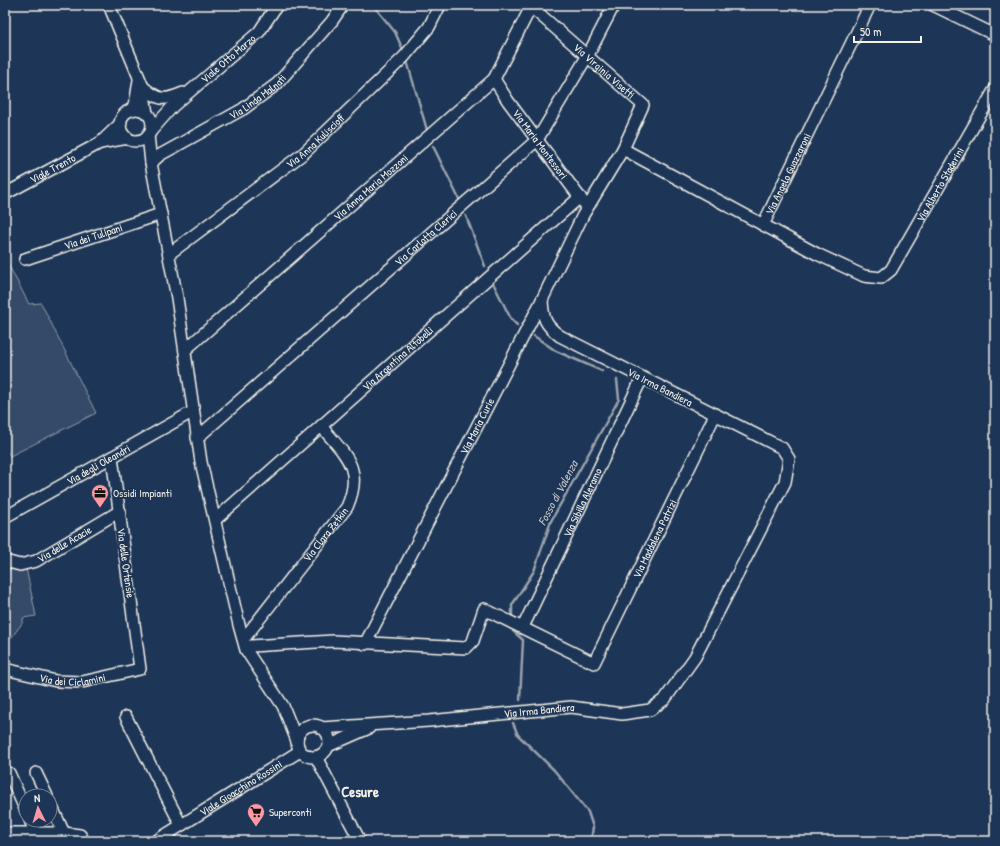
<svg xmlns="http://www.w3.org/2000/svg" width="1000" height="846" viewBox="0 0 1000 846" font-family="'Patrick Hand',sans-serif">
  <style>
    .green { fill: #354a67; stroke: #949ea8 }
    .lines { fill: none; stroke-linecap: round; stroke-linejoin: round }
    .stream { stroke: #9aa2ab; stroke-width: 2.5 }
    .minor-casing { stroke: #f4f1e8; stroke-width: 14 }
    .minor { stroke: #1d3557; stroke-width: 11 }
    .labels { text-anchor: middle; stroke-width: 4; stroke-linejoin: round; paint-order: stroke }
    .street-label { font-size: 11px; fill: #f4f1e8; stroke: #1d3557 }
    .poi-label { font-size: 11px; fill: #f4f1e8; stroke: #1d3557; text-anchor: start }
    .water-label { font-size: 12px; font-style: italic; fill: #c0c3c4; stroke: #1d3557 }
    .district-label { font-size: 15px; font-weight: bold; fill: #f4f1e8; stroke: #1d3557 }
  </style>
  <rect width="100%" height="100%" fill="#1d3557"/>
  <filter id="ink" filterUnits="userSpaceOnUse"><feTurbulence type="fractalNoise" baseFrequency=".025" numOctaves="2"/><feDisplacementMap in="SourceGraphic" scale="8" xChannelSelector="R" yChannelSelector="G"/><feConvolveMatrix kernelMatrix="1 2 1 2 8 2 1 2 1" color-interpolation-filters="sRGB"/></filter>
  <g filter="url(#ink)">
    <path class="green" d="M5 258 29 304 41 303 96 413 10 456 5 448Z
      M5 564 26 568 36 616 23 618V622L12 637 5 639Z"/>
    <g class="lines">
      <path class="stream" d="M373 5 395 32 402 48
        M407 61 427 130
        M433 146 460 201
        M466 216 485 266
        M493 283 511 319 517 325
        M534 336 556 351 602 371
        M512 615V605L534 571 551 521 619 399 617 380
        M513 631 523 640 520 700
        M513 723 518 735 554 770 588 812 593 827 591 841"/>
      <g class="minor-casing">
        <g id="minor">
          <path d="M109 5 143 87 147 114"/>
          <path id="s1" d="M529 5 643 105 623 149 817 254 864 276 881 278 891 270 995 89"/>
          <path d="M933 5 995 35"/>
          <path id="s2" d="M494 79 508 101 584 203"/>
          <path d="M143 87C160 101 164 101 183 93"/>
          <circle cx="136" cy="125" r="16"/>
          <path d="M132 110 136 99 139 80"/>
          <path id="s3" d="M151 131 173 106 259 32 277 5"/>
          <path d="M148 135 151 163 177 298 201 462 239 625 246 650 283 706 297 741"/>
          <path d="M100 143 128 138"/>
          <path id="s4" d="M151 163 160 155 243 109 277 84 332 21 343 5"/>
          <path id="s5" d="M5 194 100 143 121 123"/>
          <path id="s6" d="M763 225 870 5"/>
          <path id="s7" d="M169 254 304 153 404 57 429 27 440 5"/>
          <path id="s8" d="M25 259 161 214"/>
          <path id="s9" d="M185 350 494 79 532 5"/>
          <path id="s10" d="M197 438 537 140 588 55 614 5"/>
          <path id="s11" d="M5 517 192 412"/>
          <path id="s12" d="M215 520 580 197"/>
          <path id="s13" d="M5 561 20 565 36 561 120 511"/>
          <path id="s14" d="M523 627 642 378"/>
          <path id="s15" d="M246 636 347 507C364 468 345 455 321 426"/>
          <path id="s16" d="M365 644 542 300 583 215 623 149"/>
          <path id="s17" d="M251 646 333 641 466 648 473 641 484 609 594 663 715 415"/>
          <path id="s18" d="M5 669 56 681 82 682 140 669 112 457"/>
          <path d="M126 717 181 825"/>
          <circle cx="313" cy="741" r="16"/>
          <path id="s19" d="M321 728 429 721 571 707 622 714 650 710 665 699 695 657 785 482 789 459 782 448 560 336C545 325 543 319 542 300"/>
          <path d="M328 746 369 728"/>
          <path d="M316 757 360 841"/>
          <path d="M9 773 26 811"/>
          <path d="M36 773 47 796"/>
          <path d="M50 803 64 833"/>
          <path d="M30 820 35 832"/>
          <path d="M5 833H64L80 835 84 841"/>
          <path id="s20" d="M156 841 300 751"/>
        </g>
      </g>
      <use href="#minor" class="minor"/>
    </g>
  </g>
  <defs>
    <g id="office-pin" transform="scale(0.9)"><path d="M0 17L-7.5 6A9.5 9.5 0 1 1 7.5 6Z" fill="#ff9aa2" stroke="#1d3557"/><path d="M-6-3h4V-5.5h4V-3h4V5H-6ZM-1-4.5V-3h2v-1.5ZM-6 0V1H6V0Z" fill="#111"/></g>
    <g id="supermarket-pin" transform="scale(0.9)"><path d="M0 17L-7.5 6A9.5 9.5 0 1 1 7.5 6Z" fill="#ff9aa2" stroke="#1d3557"/><path d="M-6-5.5h2.5l.6 2H6L4.5 2H-2.5L-4.4-4H-6ZM-1.5 3.2a1.3 1.3 0 1 0 .1 0ZM3 3.2a1.3 1.3 0 1 0 .1 0Z" fill="#111"/></g>
  </defs>
  <g fill-rule="evenodd">
    <use href="#office-pin" x="100" y="493"/>
    <use href="#supermarket-pin" x="256" y="812"/>
  </g>
  <g class="labels">
    <g class="street-label">
      <text dy="4" stroke="none"><textPath href="#s3" startOffset="106">Viale Otto Marzo</textPath></text>
      <text dy="4" stroke="none"><textPath href="#s1" startOffset="100">Via Virginia Visetti</textPath></text>
      <text dy="4" stroke="none"><textPath href="#s4" startOffset="126">Via Linda Malnati</textPath></text>
      <text dy="4" stroke="none"><textPath href="#s7" startOffset="185">Via Anna Kuliscioff</textPath></text>
      <text dy="4" stroke="none"><textPath href="#s2" startOffset="80">Via Maria Montessori</textPath></text>
      <text dy="4" stroke="none"><textPath href="#s5" startOffset="54">Viale Trento</textPath></text>
      <text dy="4" stroke="none"><textPath href="#s6" startOffset="57">Via Angelo Guazzaroni</textPath></text>
      <text dy="4" stroke="none"><textPath href="#s1" startOffset="601">Via Alberto Staderini</textPath></text>
      <text dy="4" stroke="none"><textPath href="#s9" startOffset="247">Via Anna Maria Mozzoni</textPath></text>
      <text dy="4" stroke="none"><textPath href="#s8" startOffset="72">Via dei Tulipani</textPath></text>
      <text dy="4" stroke="none"><textPath href="#s10" startOffset="304">Via Carlotta Clerici</textPath></text>
      <text dy="4" stroke="none"><textPath href="#s12" startOffset="244">Via Argentina Altobelli</textPath></text>
      <text transform="translate(660 387) rotate(27)" y="4">Via Irma Bandiera</text>
      <text dy="4" stroke="none"><textPath href="#s16" startOffset="245">Via Maria Curie</textPath></text>
      <text dy="4" stroke="none"><textPath href="#s11" startOffset="107">Via degli Oleandri</textPath></text>
      <text dy="4" stroke="none"><textPath href="#s14" startOffset="138">Via Sibilla Aleramo</textPath></text>
      <text dy="4" stroke="none"><textPath href="#s15" startOffset="129">Via Clara Zetkin</textPath></text>
      <text dy="4" stroke="none"><textPath href="#s17" startOffset="520">Via Maddalena Patrizi</textPath></text>
      <text dy="4" stroke="none"><textPath href="#s13" startOffset="65">Via delle Acacie</textPath></text>
      <text transform="translate(126 563) rotate(82)" y="4">Via delle Ortensie</text>
      <text dy="4" stroke="none"><textPath href="#s18" startOffset="69">Via dei Ciclamini</textPath></text>
      <text dy="4" stroke="none"><textPath href="#s19" startOffset="219">Via Irma Bandiera</textPath></text>
      <text dy="4" stroke="none"><textPath href="#s20" startOffset="100">Viale Gioacchino Rossini</textPath></text>
    </g>
    <g class="poi-label">
      <text x="113" y="497">Ossidi Impianti</text>
      <text x="269" y="816">Superconti</text>
    </g>
    <g class="water-label">
      <text transform="translate(558 493) rotate(-62)" y="4">Fosso di Valenza</text>
    </g>
    <g class="district-label">
      <text x="360" y="797">Cesure</text>
    </g>
  </g>
  <rect width="1000" height="846" fill="none" stroke="#1d3557" stroke-width="20"/>
  <rect x="10" y="10" width="980" height="826" fill="none" stroke="#f4f1e8" stroke-width="1.5" filter="url(#ink)"/>
  <g transform="translate(38 808) rotate(355)"><circle r="19" fill="#1d3557" stroke="#738091"/>
  <path d="M0-3L7 15L0 10L-7 15Z" fill="#ff9aa2"/>
  <text y="-6" font-size="11" font-weight="bold" text-anchor="middle" fill="#f4f1e8">N</text>
  </g>
  <path d="M854 36v6h67v-6" fill="none" stroke="#f4f1e8" stroke-width="2"/>
  <text x="860" y="36" font-size="12" fill="#f4f1e8" stroke="#1d3557" stroke-width="3" paint-order="stroke">50 m</text>
</svg>
